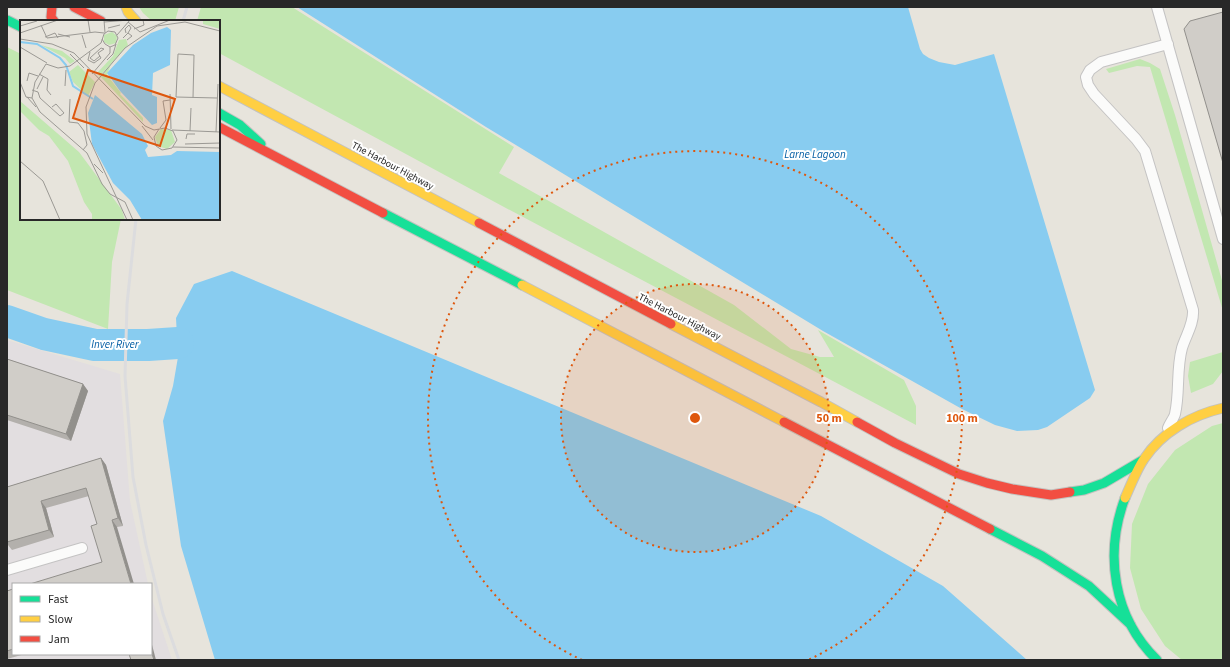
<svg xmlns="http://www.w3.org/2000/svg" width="1230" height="667" viewBox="0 0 1230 667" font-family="'Source Sans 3',sans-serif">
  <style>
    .industrial { fill: #e2dee0 }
    .green { fill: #c2e7b1 }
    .water { fill: #88ccf0 }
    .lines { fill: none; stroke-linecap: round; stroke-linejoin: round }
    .river { stroke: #88ccf0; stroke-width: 32 }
    .lane-casing { stroke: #c4c3c3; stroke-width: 12 }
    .fast-casing { stroke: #c3c2bf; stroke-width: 11 }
    .slow-casing { stroke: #c3c2bf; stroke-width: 11 }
    .jam-casing { stroke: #c3c2bf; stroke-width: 11 }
    .lane { stroke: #fbfbfa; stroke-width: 10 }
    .fast { stroke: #16e098; stroke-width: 9 }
    .slow { stroke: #ffcf43; stroke-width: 9 }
    .jam { stroke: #f24e42; stroke-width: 9 }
    .rail { stroke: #dcdcde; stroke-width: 3 }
    .wall { fill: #b3b0ac }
    .shaded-wall { fill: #92908c }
    .building { fill: #d0cdc8; stroke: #92908c }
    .ring { fill: none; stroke: #de570d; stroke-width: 2; stroke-dasharray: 2 4 }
    .labels { text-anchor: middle; stroke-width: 4; stroke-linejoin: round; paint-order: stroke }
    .street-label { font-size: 10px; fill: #282828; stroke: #fff }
    .water-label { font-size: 11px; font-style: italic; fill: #015ca3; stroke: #fff }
    .inset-river { fill: none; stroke: #88ccf0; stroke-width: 2 }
    .inset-road { fill: none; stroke: #9b9994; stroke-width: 1 }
    .view { fill: #de570d; fill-opacity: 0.15; stroke: #de570d; stroke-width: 2 }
    .inset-edge { fill: none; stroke: #282828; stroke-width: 2 }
    .centre { fill: #de570d; stroke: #fff; stroke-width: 2 }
    .ring-label { font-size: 12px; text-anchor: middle; font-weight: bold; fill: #de570d; stroke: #fff; stroke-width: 4; stroke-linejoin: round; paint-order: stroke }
  </style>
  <rect width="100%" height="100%" fill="#e7e4dc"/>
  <path class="industrial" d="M7 340 120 374 130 501 148 584H13V654H151V596L172 660H7Z"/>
  <path class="green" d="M139 7H179L175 21H152L143 13Z
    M201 7H292L514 147 499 173 734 305 791 349 820 357H834L818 330 904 380 916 406V425L504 207 219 53V21H197Z
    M7 47 21 54V219H121L112 262 108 329 7 290Z
    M1140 59 1150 63 1160 69 1175 115 1223 284V311L1150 67 1137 66 1109 73 1106 69Z
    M1223 352V371L1213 384 1191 393 1188 376 1190 362Z
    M1223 423V660H1182L1165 646 1141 609 1130 568 1132 524 1148 484 1175 450 1212 426Z"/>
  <path class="water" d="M297 7H908L920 49 923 54 929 58 939 62 955 65 994 54 1095 390 1090 398 1047 427 1038 430 1017 431 995 425 962 409 823 331 486 127Z
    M232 271 821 516 943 586 1027 660H215L181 546 163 421 173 386 178 357 176 318 194 284Z"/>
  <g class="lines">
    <path class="river" d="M7 321 44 334 95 345H148L178 343"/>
    <g class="lane-casing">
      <path id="lane" d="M1157 7 1223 239
        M1168 44 1101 62 1090 70 1086 77 1088 85 1094 94 1136 139 1145 151 1193 310C1194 324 1186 335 1182 348 1176 370 1180 392 1175 414 1174 418 1170 423 1168 428
        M7 570 82 548"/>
    </g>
    <g class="fast-casing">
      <path id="fast" d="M7 20 21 27
        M219 113 240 125 261 144
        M383 213 522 285
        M1070 492 1084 490 1104 483 1143 460
        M1125 498C1104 554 1113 617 1157 660
        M990 529 1042 556 1089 586 1131 625"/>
    </g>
    <g class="slow-casing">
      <path id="slow" d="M126 7 128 12 136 21
        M219 86 479 223
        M522 285 784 422
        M671 324 821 402 857 422
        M1125 498C1130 487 1137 469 1144 459 1162 432 1192 415 1223 408"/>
    </g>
    <g class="jam-casing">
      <path id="jam" d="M52 7 51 17 54 21
        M74 7 101 21
        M219 127 383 213
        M479 223 671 324
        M784 422 990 529
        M857 422 895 443 959 474 987 483 1012 489 1051 495 1070 492"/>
    </g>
    <use href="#lane" class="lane"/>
    <use href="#fast" class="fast"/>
    <use href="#slow" class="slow"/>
    <use href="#jam" class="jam"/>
    <path class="rail" d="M183 21 187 7
      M136 219 127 304 125 376 133 477 146 545 163 614 179 660"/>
  </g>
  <path class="wall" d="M7 359 83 384 88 391 71 441 7 420Z
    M101 458 106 465 123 526 117 527 102 562 97 524 89 496 46 508 54 537 12 550 8 545H7V487Z
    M13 589V654H25L7 659V591Z"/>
  <path class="shaded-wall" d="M83 384 88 391 71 441 66 434Z
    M101 458 106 465 123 526 118 518Z
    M41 501 46 508 54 537 49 530Z
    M112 520 117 527 134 584H131Z
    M151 641 156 660H154L151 651Z"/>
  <path class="building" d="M1223 12V163L1184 29 1190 21Z
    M7 359 83 384 66 434 7 415Z
    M101 458 118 518 112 520 131 584H30L102 562 91 526 97 524 86 488 41 501 49 530 7 542V487Z
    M13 589V649L7 651V591Z
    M151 651 154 660H131L129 654H151Z"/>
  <circle cx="695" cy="418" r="134" fill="#de570d" fill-opacity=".12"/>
  <g class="ring">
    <circle cx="695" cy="418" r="134"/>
    <path d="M582 660A267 267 0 1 1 808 660"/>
  </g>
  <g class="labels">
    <g class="street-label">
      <text transform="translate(393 165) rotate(28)" y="4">The Harbour Highway</text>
      <text transform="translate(680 316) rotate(27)" y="4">The Harbour Highway</text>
    </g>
    <g class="water-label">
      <text x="815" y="158">Larne Lagoon</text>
      <text x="115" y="348">Inver River</text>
    </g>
  </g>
  <g transform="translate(20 20)">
    <rect width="200" height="200" fill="#e7e4dc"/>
    <path d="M183 0H200V9L183 4ZM92 12 97 16 96 23 89 25 84 22V15ZM106 19 108 25 79 57 78 52 93 36 99 20ZM21 25 42 31 55 41 50 44 45 38ZM91 44 87 55 101 73 100 74 123 98V102L81 57ZM58 45 75 62 68 76 53 62 49 52ZM0 81 59 132 102 190 105 200H72V194L64 182 48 141 29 116 19 110 0 91ZM141 109 151 110 155 122 147 129 138 126 135 117Z" fill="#c2e7b1"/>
    <path d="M147 7 151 10 150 45 133 53 132 75 137 77V103L132 105 100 71 87 53 113 25 131 13ZM75 75 122 114 128 126 125 130 128 137 151 135 157 131 200 132V200H122L110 180 93 163 72 124 68 93Z" fill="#88ccf0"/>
    <path class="inset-river" d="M0 22 17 24 40 38 46 45 53 66 73 79"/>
    <path class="inset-road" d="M68 0 70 12M84 0 85 13M84 2 109 0M108 2 120 12 150 0M21 5 27 18 75 12 84 13M0 6 17 1M88 8 100 5M114 9 124 5 123 0M0 13 38 0M106 13 105 9 109 5 111 8 108 13M38 14 50 17M62 15 66 28M97 15 110 0M25 17 35 13 38 18M103 18 108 13 112 16 107 20M0 19 32 24 54 33 125 106 134 110 145 108 153 111 157 120 152 128 142 130 136 126 134 117 139 109M82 19 85 24 90 27 95 25 98 18 95 12 88 11 84 14 81 23 50 46 38 48 26 44 15 62 12 78 20 92 67 133 82 164 90 174 105 182 113 200M0 27 27 43M70 32 68 40 74 43 81 38 78 33 84 29M50 34 64 48M80 36 74 41 70 38 81 28 84 29M87 40 93 34 96 24M19 54 28 59 27 70 31 75M72 54 90 33V27M7 61 9 53 18 56M0 62 6 77 12 78M45 66 46 50M17 69 23 57M12 70 18 72 20 78 40 96 44 93 36 84 32 87M150 74 151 109M7 77 16 87M173 78 174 35 158 34 156 77 197 78M50 79 49 102 58 103 64 111 67 125 63 130M122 106 133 120M140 108 146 100 143 81 150 80M152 110 200 112M170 111 171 88M196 112 198 64M166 119 167 114H175M165 124 200 123M153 127 200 128M0 141 23 161 40 200M74 144 83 153M107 200 67 114 66 87 75 63 105 28 137 6 165 2 200 11"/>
    <path class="view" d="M68 50 155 79 140 126 53 98Z"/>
    <rect width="200" height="200" class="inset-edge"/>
  </g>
  <circle cx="695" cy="418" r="6" class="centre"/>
  <g class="ring-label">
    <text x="829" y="422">50 m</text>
    <text x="962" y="422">100 m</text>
  </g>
  <rect width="1230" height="667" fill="none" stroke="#282828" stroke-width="16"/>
  <rect x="12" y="583" width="140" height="72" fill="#ffffff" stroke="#a9a9a9"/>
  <rect x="20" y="596" width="20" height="6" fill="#16e098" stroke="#a9a9a9"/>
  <text x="48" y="603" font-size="12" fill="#282828">Fast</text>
  <rect x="20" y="616" width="20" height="6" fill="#ffcf43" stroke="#a9a9a9"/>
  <text x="48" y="623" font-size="12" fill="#282828">Slow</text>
  <rect x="20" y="636" width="20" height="6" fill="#f24e42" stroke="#a9a9a9"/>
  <text x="48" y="643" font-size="12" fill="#282828">Jam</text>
</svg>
